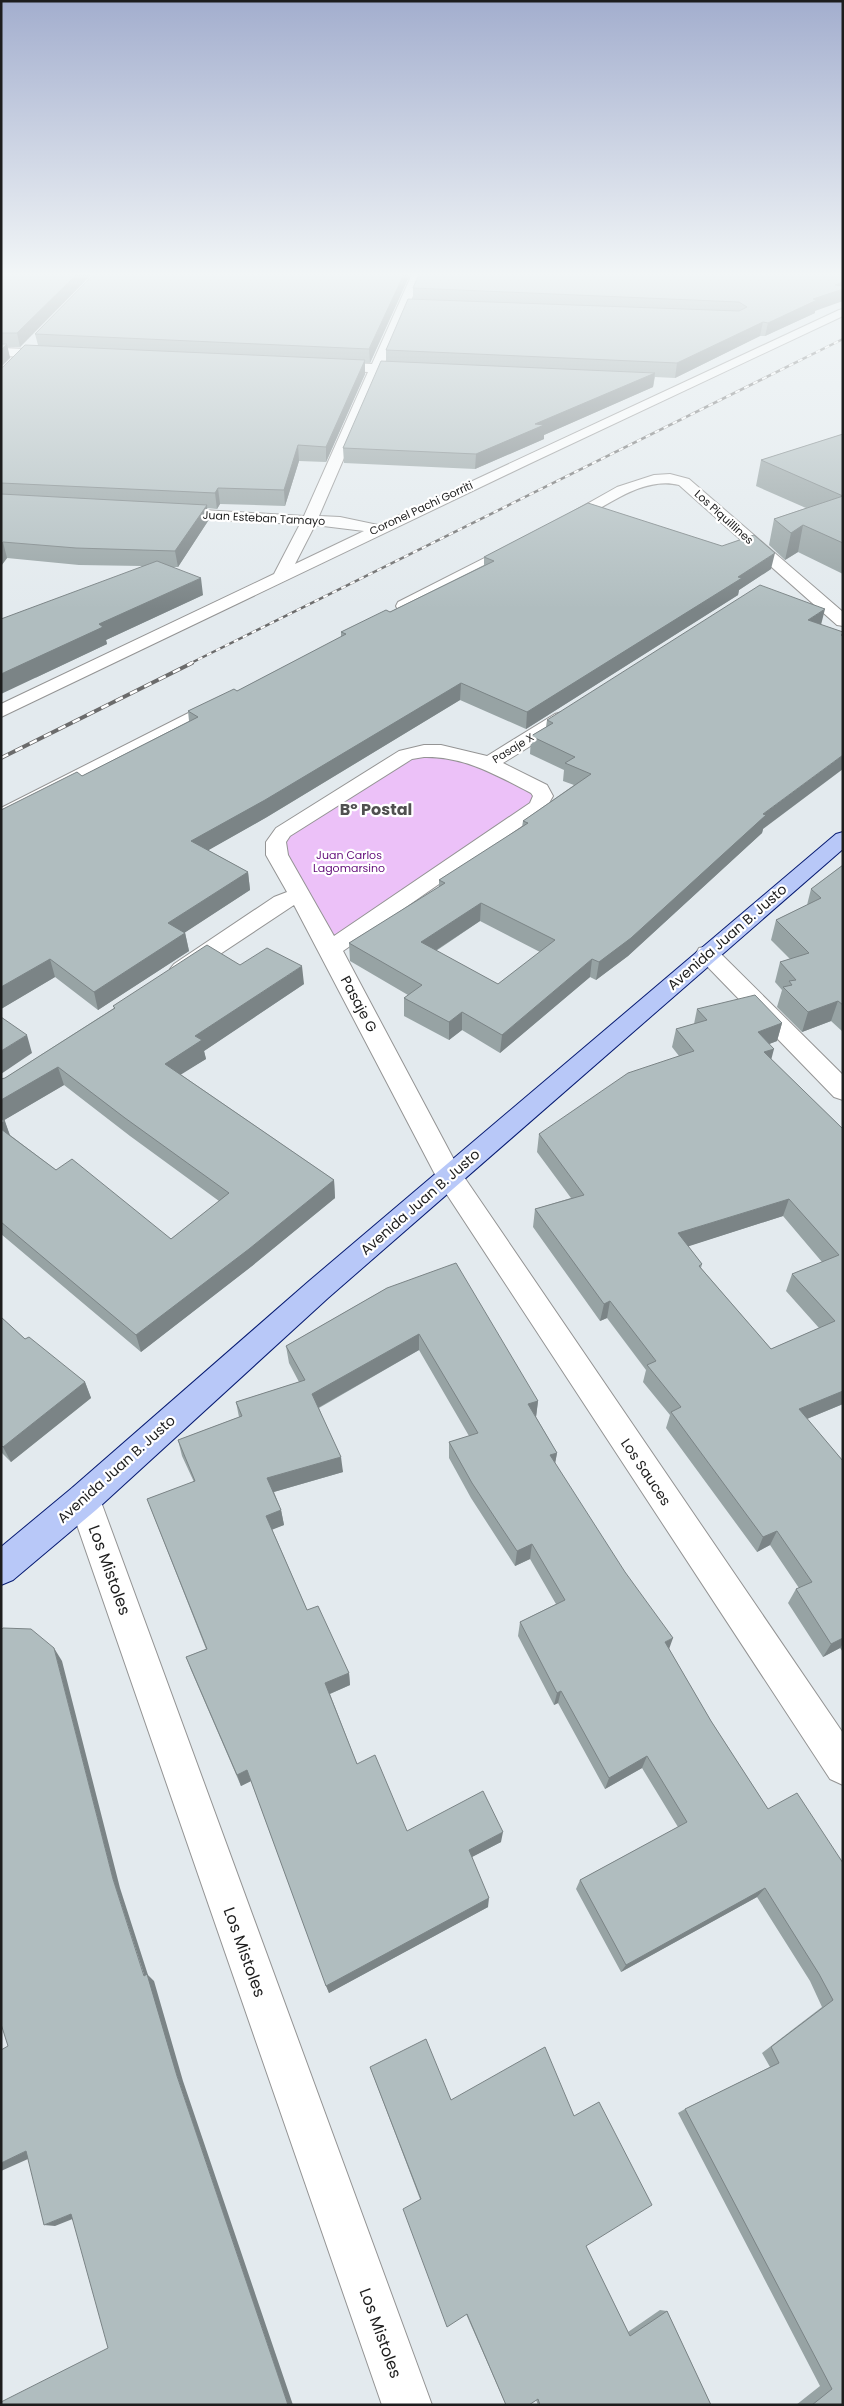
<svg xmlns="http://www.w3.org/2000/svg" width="844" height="2406" viewBox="0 0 844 2406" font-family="Poppins,sans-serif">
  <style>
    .park { fill: #ecc1f8 }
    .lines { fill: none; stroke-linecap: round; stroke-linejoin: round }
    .street-casing { stroke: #949494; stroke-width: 2 }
    .secondary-casing { stroke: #071b72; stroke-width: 2 }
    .street { fill: #fff; fill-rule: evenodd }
    .secondary { fill: #b8c8f8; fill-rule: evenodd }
    .rail-far1-casing { stroke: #6b6b6b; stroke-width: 2.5 }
    .rail-casing { stroke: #6b6b6b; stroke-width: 4 }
    .rail-far1 { stroke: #fff; stroke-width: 2; stroke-dasharray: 5; stroke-linecap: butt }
    .rail { stroke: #fff; stroke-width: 2.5; stroke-dasharray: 8; stroke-linecap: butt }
    .wall { fill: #97a3a4; fill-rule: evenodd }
    .shaded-wall { fill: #7b8486 }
    .building { fill: #b0bdbf; stroke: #7b8486; fill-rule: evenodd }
    .labels { text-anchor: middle; stroke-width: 4.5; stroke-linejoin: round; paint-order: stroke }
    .far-street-label { font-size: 11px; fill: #1d1d1d; stroke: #fff }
    .far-park-label { font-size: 11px; fill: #620d7a; stroke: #fff }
    .street-label { font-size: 14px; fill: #1d1d1d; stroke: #fff }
    .far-district-label { font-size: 16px; font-weight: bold; fill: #505050; stroke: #fff }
    .near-street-label { font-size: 16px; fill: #1d1d1d; stroke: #fff }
  </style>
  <rect width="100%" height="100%" fill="#e3eaee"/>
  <path class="park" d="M447 750 543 796 330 949 277 855 283 832 402 758Z"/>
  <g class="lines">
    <g class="street-casing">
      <path id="street" d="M413 272H423L384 365 414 366 420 370 414 374 381 372 319 516 340 517 378 525 839 310 843 309V316L531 463 1 717V704L274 574 300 524 170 518 162 513 170 508 304 516 368 372 327 370 321 366 327 362 372 364ZM315 525 364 531 295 564Z
        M1 348 55 350 61 354 55 358 1 356Z
        M670 474 689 479 843 612V626L837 625 679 485C631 473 582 531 558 525L555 522 617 487 654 475Z
        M516 542 522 544 524 547 522 550 410 610H398L396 606 398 602Z
        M222 696 229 698 231 702 229 706 1 822V808Z
        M562 712 569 714 571 718 569 722 503 763 547 785 553 796 545 810 343 951 460 1171 843 1733V1785L830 1779 440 1184 294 905 190 974 182 977 174 974 170 969 174 964 274 897 287 892 266 855V842L276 828 399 751 424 745H441L487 756 555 714ZM424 757C464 756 496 775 531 793L533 796 530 803 334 936 288 855 286 842 290 836 412 759Z
        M707 946 715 948 843 1075V1100L834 1097 699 958 696 953 699 948Z
        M84 1484 96 1488 100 1499 432 2405H382L68 1499 72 1488Z"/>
    </g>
    <g class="secondary-casing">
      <path id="secondary" d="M843 832V849L328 1298 96 1510 13 1580 1 1585V1547L72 1488 308 1282 836 834Z"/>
    </g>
    <use href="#street" class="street"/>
    <use href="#secondary" class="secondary"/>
    <g class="rail-far1-casing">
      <path id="rail-far1" d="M189 664 843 339"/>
    </g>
    <g class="rail-casing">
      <path id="rail" d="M1 758 192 663"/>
    </g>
    <use href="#rail-far1" class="rail-far1"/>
    <use href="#rail" class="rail"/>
  </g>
  <path class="wall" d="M1 272H94L20 347H7L10 358 1 350Z
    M411 272 370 363H365V374L326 462 299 461 285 506 220 504 217 509 207 508 208 521 178 567H173L203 595 106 640 107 644 35 678 142 566 79 565 7 558 1 566V367H3L38 345 35 334Z
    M843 272 815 311V313L765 336H760L675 378 655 377 653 387 544 435V439L475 469 344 463 343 448 386 361V350L413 299V288Z
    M843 434V574L798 552 785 560 769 545 774 519 806 508 756 486 761 460Z
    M484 557 771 569 739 590 738 595 526 729 460 700 267 817 208 850 248 872 250 890 185 932 189 951 98 1010 55 977 1 1009V810L82 776 189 721 188 711 237 691 341 637V632L390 612 484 565Z
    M547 720 763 829 762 833 628 956 596 980 590 977 500 1053 462 1030 449 1040 404 1016V998L408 995 350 961 349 943 439 887V880L522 827 523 821 574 785 563 781 564 770 530 754 531 736 546 727ZM480 921 540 952 498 984 436 951Z
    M843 865V1032L831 1021 802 1032 777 1007 782 990 775 982 780 962 790 959 771 940 776 920 807 905 811 889Z
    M240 965 304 984 204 1051 206 1059 180 1074 334 1180 335 1198 252 1266 141 1352 1 1234V1079L5 1078 114 1008 113 1006ZM64 1085 130 1136 219 1201 171 1239 56 1170 10 1135 4 1120Z
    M697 1009 782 1023 777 1041 769 1044 771 1059 843 1129V1404L807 1419 843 1461V1652L840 1648 823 1657 788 1603 796 1589 799 1588 770 1545 757 1552 666 1428 670 1415 643 1382 646 1370 607 1318 600 1321 533 1227 535 1209 571 1198 537 1152 539 1134 679 1056 672 1047 676 1029 694 1024ZM783 1216 822 1262 792 1274 786 1291 819 1328 771 1349 701 1268 702 1264 688 1246Z
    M387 1288 538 1401 536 1417 557 1453 555 1463 669 1649 711 1721 768 1809 833 1850 843 2405H796L820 2386 678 2113 685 2109 770 2067 762 2053 822 2007 810 1981 757 1897 621 1972 576 1889 580 1880 678 1827 642 1768 605 1789 558 1703 554 1705 518 1636 520 1622 556 1604 530 1559 515 1566 471 1498 449 1458V1442L469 1436 419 1350 319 1408 343 1472 274 1492 281 1510 284 1525 272 1529 307 1610 349 1673 350 1685 330 1694 357 1764 407 1831 501 1842 472 1857 488 1907 329 1993 251 1781 241 1786 191 1670 186 1657 206 1649 147 1499 194 1482 182 1456 178 1440 239 1417 236 1402 299 1382 289 1363 286 1346Z
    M1 1317 25 1339 85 1382 91 1398 11 1462 1 1452Z
    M370 2067 451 2100 586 2246 628 2332 660 2310 667 2311 711 2405H538L536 2400 529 2405H506L466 2314 420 2199Z"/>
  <path class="shaded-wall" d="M79 272H94L20 347 17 333Z
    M405 272H411L370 363 369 349Z
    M843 282V301L815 311V313L765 336 768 323 813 299 835 285Z
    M763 322 760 336 675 378 677 363Z
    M7 344 10 358 1 367V350Z
    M365 360V374L326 462V447Z
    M655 373 653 387 544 435V439L475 469 476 454 535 424Z
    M298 445 299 461 285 506 284 490Z
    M218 488 220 504 217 509 215 493Z
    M207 505 208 521 178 567 175 551Z
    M803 525 798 552 785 560 791 533Z
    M3 542 7 558 1 566V544Z
    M775 553 771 569 739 590 738 595 526 729 527 712Z
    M201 578 203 595 106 640 107 644 1 694V674L99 624Z
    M825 609 821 625 808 620Z
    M461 683 460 700 267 817 193 859 191 841Z
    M843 755V769L763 829 762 833 628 956 596 980 599 962 763 814Z
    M248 872 250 890 172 941 168 923Z
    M481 903 480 921 421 960V942Z
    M185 933 189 951 98 1010 94 992Z
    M50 959 55 977 1 1009V987Z
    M592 959 590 977 500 1053 502 1035Z
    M302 966 304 984 204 1051 206 1059 169 1082 165 1064 195 1036Z
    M838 1001 831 1021 802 1032 808 1012Z
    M462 1012V1030L449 1040V1022Z
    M782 1023 777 1041 753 1050 758 1032Z
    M27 1035 32 1053 1 1074V1051Z
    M774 1049 769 1068 764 1052Z
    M58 1067 64 1085 1 1122V1100Z
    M5 1121 11 1139 1 1137V1123Z
    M334 1180 335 1198 252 1266 141 1352 136 1335Z
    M789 1199 783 1216 674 1251 678 1233Z
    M610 1301 607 1318 600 1321 604 1304Z
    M419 1334V1350L314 1410 312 1394Z
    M85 1382 91 1398 11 1462 3 1447Z
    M843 1391V1404L792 1425 799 1409Z
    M538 1401 536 1417 528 1404Z
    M557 1453 554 1469 550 1455Z
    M341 1457 343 1472 270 1493 267 1478Z
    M281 1510 284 1525 269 1531 266 1516Z
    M777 1531 770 1545 757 1552 763 1537Z
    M532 1544 530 1559 515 1566 517 1551Z
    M673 1638 668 1652 665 1642Z
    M843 1638V1644L840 1648 823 1657 831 1644Z
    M54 1648 62 1661 120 1888 148 1975 154 1981 183 2081 293 2405H288L177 2076 113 1879Z
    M349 1673 350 1685 327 1695 325 1683Z
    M561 1691 558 1703 554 1705 557 1693Z
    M647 1756 642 1768 605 1789 609 1778Z
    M247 1770 251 1781 241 1786 237 1775Z
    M503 1832 501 1842 468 1859 469 1850Z
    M765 1888 757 1897 621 1972 626 1965Z
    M489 1898 488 1907 329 1993 326 1986Z
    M26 2151 37 2155 1 2171V2163Z
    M71 2214 80 2216 55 2226 44 2225Z"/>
  <path class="building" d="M1 272H79L17 333H1Z
    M96 272H405L369 349 35 334Z
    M420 272H843V282L835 285 843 286V289L813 299 817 300 768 323 763 322 677 363 386 350 408 299 739 311 747 307 739 302 413 288Z
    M1 344H7L1 350Z
    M25 345 365 360 326 447 298 445 284 490 218 488 215 493 1 483V367H3Z
    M381 361 655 373 535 424 544 425 476 454 343 448Z
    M843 434V496L761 460Z
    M1 494 207 505 175 551 76 548 3 542 1 544Z
    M843 496V543L803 525 791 533 774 519Z
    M588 503 722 546 754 535 775 553 738 577 742 578 527 712 461 683 265 800 191 841 248 872 168 923 185 933 94 992 50 959 1 987V810L77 772 82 776 198 717 188 711 234 689 237 691 346 634 341 632 386 610 390 612 494 561 484 557Z
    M157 561 201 578 99 624 103 627 1 674V619Z
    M760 585 825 609 808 620 843 632V634L841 635 843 636V755L763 814 766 815 631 938 599 962 592 959 502 1035 462 1012 449 1022 404 998 422 985 349 943 445 883 439 880 528 823 523 821 591 774 565 763 575 757 531 736 553 723 547 720ZM481 903 555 940 498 984 421 942Z
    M843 865V1005L838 1001 808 1012 783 987 792 985 789 981 796 980 780 962 809 953 776 920 821 898 811 889Z
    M207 945 240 965 267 948 302 966 195 1036 202 1040 165 1064 334 1180 249 1249 136 1335 1 1222V1129L56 1170 72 1159 171 1239 229 1193 125 1118 58 1067 1 1100V1079L5 1078 115 1008 113 1006Z
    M755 995 782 1023 758 1032 774 1049 764 1052 843 1129V1391L799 1409 843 1461V1638L831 1644 796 1589 812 1582 777 1531 763 1537 671 1412 681 1407 647 1365 656 1361 610 1301 604 1304 535 1209 584 1195 539 1134 628 1073 694 1051 676 1029 707 1020 697 1009ZM789 1199 839 1255 792 1274 835 1321 771 1349 699 1266 702 1264 678 1233Z
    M1 1017 27 1035 1 1051Z
    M1 1119 5 1121 1 1123Z
    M456 1263 538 1401 528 1404 557 1453 550 1455 625 1572 673 1638 665 1642 711 1721 768 1809 797 1793 843 1863V2405H812L832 2389 685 2109 779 2063 771 2047 833 2000 819 1974 765 1888 626 1965 580 1880 687 1822 647 1756 609 1778 561 1691 557 1693 520 1622 565 1600 532 1544 517 1551 472 1483 449 1442 478 1433 419 1334 312 1394 341 1457 267 1478 281 1510 266 1516 307 1610 318 1606 349 1673 325 1683 357 1764 375 1755 407 1831 483 1791 503 1832 469 1850 489 1898 326 1986 247 1770 237 1775 186 1657 207 1649 147 1499 195 1481 178 1440 242 1416 236 1402 305 1380 286 1346 387 1288Z
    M1 1317 25 1339 29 1337 85 1382 3 1447 1 1445Z
    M3 1628 31 1629 54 1648 113 1879 144 1976 147 1974 177 2076 288 2405H1V2402L108 2348 71 2214 44 2225 26 2151 1 2163V2050L8 2046 1 2024V1630Z
    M426 2039 451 2100 545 2047 574 2116 599 2102 652 2205 586 2246 630 2336 667 2311 711 2405H540L538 2399 529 2405H506L467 2314 447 2327 403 2209 421 2199 370 2067Z"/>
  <linearGradient id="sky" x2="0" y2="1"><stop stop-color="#a3aece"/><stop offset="0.45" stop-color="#f2f6f7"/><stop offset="1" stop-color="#f2f6f7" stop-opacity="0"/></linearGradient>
  <rect width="844" height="609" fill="url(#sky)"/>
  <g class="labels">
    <g class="far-street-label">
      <text transform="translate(421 508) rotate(-25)" y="4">Coronel Pachi Gorriti</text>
      <text transform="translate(724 517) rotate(42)" y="4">Los Piquillines</text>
      <text transform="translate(264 518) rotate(3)" y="4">Juan Esteban Tamayo</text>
      <text transform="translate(513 748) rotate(-32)" y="4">Pasaje X</text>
    </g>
    <g class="far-park-label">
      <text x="349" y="859">Juan Carlos<tspan x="349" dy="13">Lagomarsino</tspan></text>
    </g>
    <g class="street-label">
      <text transform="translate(727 937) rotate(-41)" y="5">Avenida Juan B. Justo</text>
      <text transform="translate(359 1004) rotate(62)" y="5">Pasaje G</text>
      <text transform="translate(420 1202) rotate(-41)" y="5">Avenida Juan B. Justo</text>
      <text transform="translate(116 1469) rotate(-42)" y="5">Avenida Juan B. Justo</text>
      <text transform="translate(646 1472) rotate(56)" y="5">Los Sauces</text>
    </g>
    <g class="far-district-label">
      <text x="376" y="815">Bº Postal</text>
    </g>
    <g class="near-street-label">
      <text transform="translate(110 1570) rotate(70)" y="6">Los Mistoles</text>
      <text transform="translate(245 1952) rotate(70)" y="6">Los Mistoles</text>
      <text transform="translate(381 2333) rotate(70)" y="6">Los Mistoles</text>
    </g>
  </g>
  <rect width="844" height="2406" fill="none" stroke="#1d1d1d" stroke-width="5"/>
</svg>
